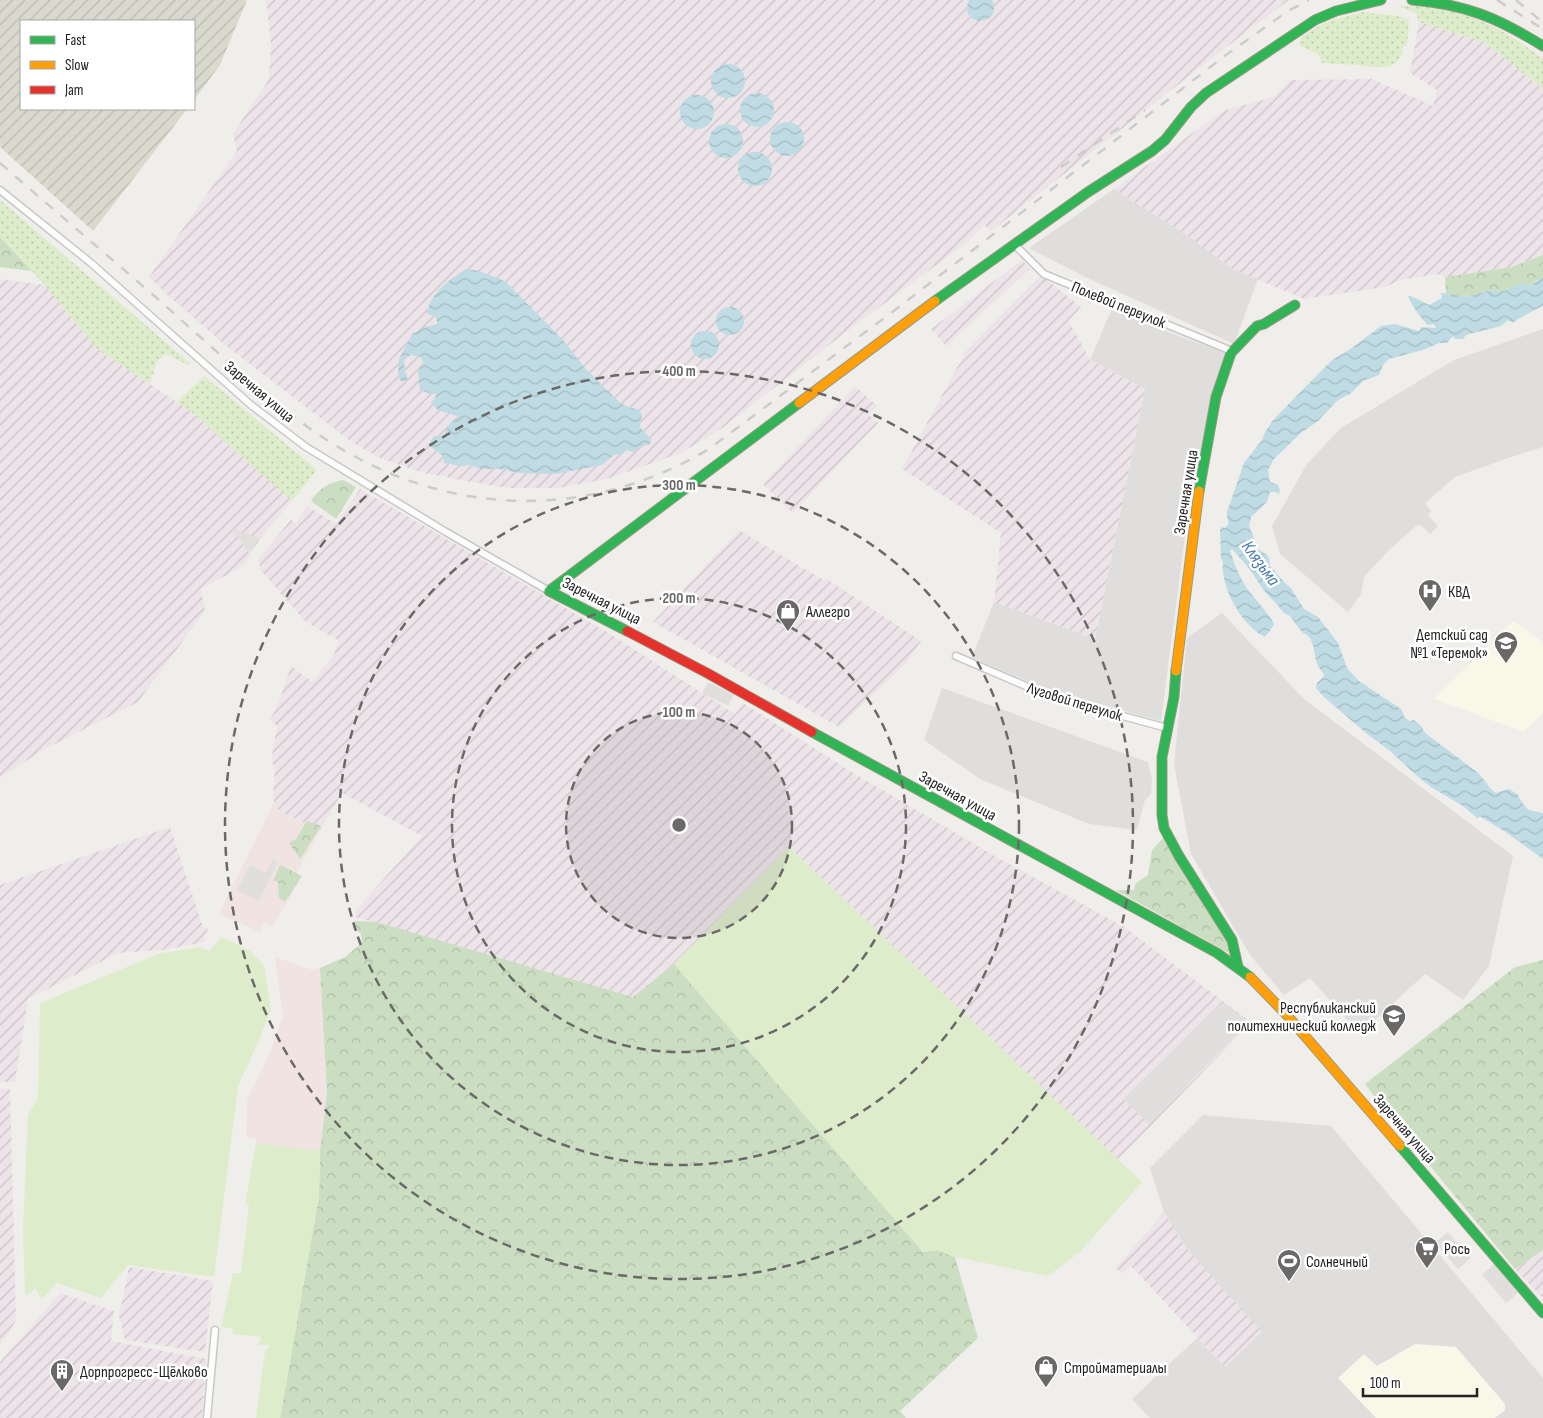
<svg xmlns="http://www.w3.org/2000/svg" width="1543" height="1418" viewBox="0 0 1543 1418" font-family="'Sofia Sans Condensed',sans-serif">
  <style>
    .residential { fill: #dfdedc }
    .commercial { fill: #f1e3e1 }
    .industrial { fill: url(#industrial-furrows) }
    .education { fill: #f8f7e8 }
    .construction { fill: url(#construction-furrows) }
    .grass { fill: url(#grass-dots) }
    .forest { fill: url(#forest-crowns) }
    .garden { fill: #ddeccb }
    .parking { fill: #e0dfde }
    .water { fill: url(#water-waves) }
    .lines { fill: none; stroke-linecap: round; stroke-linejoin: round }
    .street-casing { stroke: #c9c8c7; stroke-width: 9 }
    .fast-casing { stroke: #999a82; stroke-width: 11 }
    .slow-casing { stroke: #999a82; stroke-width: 11 }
    .jam-casing { stroke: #999a82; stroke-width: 11 }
    .street { stroke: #fdfcfc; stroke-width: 6 }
    .fast { stroke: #30b455; stroke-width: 9 }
    .slow { stroke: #ff9f0a; stroke-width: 9 }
    .jam { stroke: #e5322d; stroke-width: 9 }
    .rail { stroke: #ccc; stroke-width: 2.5; stroke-dasharray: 10 10; stroke-linecap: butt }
    .ring { fill: none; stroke: #6a6968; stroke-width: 2.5; stroke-dasharray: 9 6 }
    .labels { text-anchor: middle; stroke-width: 5; stroke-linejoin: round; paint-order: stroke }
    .street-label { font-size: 16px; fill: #222; stroke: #fff }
    .poi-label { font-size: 16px; fill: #222; stroke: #fff; text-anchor: start }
    .water-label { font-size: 18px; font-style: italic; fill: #4a7aab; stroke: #fff }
    .centre { fill: #6a6968; stroke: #fff; stroke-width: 2.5 }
    .ring-label { font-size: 15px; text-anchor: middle; font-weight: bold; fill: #6a6968; stroke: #fff; stroke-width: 5; stroke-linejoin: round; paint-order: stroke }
  </style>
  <defs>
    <pattern id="industrial-furrows" width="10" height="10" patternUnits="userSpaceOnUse" patternTransform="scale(1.25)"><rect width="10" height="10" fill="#ede4e9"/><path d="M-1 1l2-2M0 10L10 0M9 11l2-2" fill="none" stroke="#cbc3c8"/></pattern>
    <pattern id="construction-furrows" width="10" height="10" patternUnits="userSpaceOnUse" patternTransform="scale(1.25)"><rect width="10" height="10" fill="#d9d9cd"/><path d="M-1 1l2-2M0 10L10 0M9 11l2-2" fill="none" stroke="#babab0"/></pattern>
    <pattern id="grass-dots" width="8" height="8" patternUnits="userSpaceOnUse" patternTransform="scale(1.25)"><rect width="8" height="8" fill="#ddeccb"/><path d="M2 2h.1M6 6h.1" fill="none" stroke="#bdcaae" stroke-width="1.8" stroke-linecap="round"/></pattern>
    <pattern id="forest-crowns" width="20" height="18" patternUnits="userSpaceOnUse" patternTransform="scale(1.25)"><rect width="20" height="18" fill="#cbdec1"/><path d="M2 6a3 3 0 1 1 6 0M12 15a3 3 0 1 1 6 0" fill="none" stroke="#aebea6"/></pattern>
    <pattern id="water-waves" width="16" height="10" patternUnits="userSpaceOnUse" patternTransform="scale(1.25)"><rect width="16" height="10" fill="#bfdbe3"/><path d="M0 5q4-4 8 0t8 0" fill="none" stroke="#a4bcc2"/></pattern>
  </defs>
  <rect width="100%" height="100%" fill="#f0eeeb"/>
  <path class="residential" d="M1114 189 1191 238 1233 269 1258 279 1234 344 1083 276 1029 248Z
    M1112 308 1160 329 1225 353 1206 424 1186 528 1161 721 1047 690 972 657 994 602 1095 639 1145 389 1090 360Z
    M1543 329V447L1511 457 1455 477 1425 503 1431 511 1428 515 1438 526 1430 534 1422 526 1417 525 1388 551 1364 577 1361 594 1348 612 1280 554 1272 526 1307 464 1341 428 1454 360Z
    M1222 613 1304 699 1513 856 1489 966 1463 1000 1425 974 1360 1034 1310 978 1284 995 1250 955 1191 854 1174 764 1187 638Z
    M942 688 1148 762 1152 779 1151 794 1145 800 1137 830 1089 824 980 779 924 740Z
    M1203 1115 1331 1126 1543 1378V1418H1150L1132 1399 1197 1338 1225 1367 1209 1274 1186 1248 1164 1212 1150 1168Z"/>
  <path class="commercial" d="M274 802 279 811 320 830 295 876 299 881 273 926 264 923 260 932 219 914Z
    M275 957 312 970 320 968 327 1093 320 1151 256 1143V1139L246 1137 247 1100 270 1053 283 1017Z"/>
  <path class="industrial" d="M266 0H1289L1216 55 991 231 984 225 970 240 850 329 721 429 681 453 607 479 558 488H508L466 481 424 473 382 459 353 443 225 345 169 296 149 277 237 151 233 134 269 79 271 45Z
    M1419 22 1484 42 1543 89V255L1512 267 1445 277 1438 274 1400 280 1385 287 1304 299 1233 269 1191 238 1114 189 1223 111 1274 97 1289 80 1372 79 1433 106 1437 90 1410 73Z
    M1022 260 1030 269 946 346 931 329Z
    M1041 275 1081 307 1069 321 1090 360 1145 389 1095 639 994 602 1001 533 902 469 966 351Z
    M0 279 45 285 96 348 189 410 292 501 260 539 243 566 201 589 205 611 138 702 43 750 0 778Z
    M855 386 877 406 869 415 878 423 793 513 763 484Z
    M360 489 607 632 735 714 743 703 855 774 995 856 1124 927 1251 1022 1118 1160 789 847 674 964 634 997 355 917 356 910 422 836 342 793 320 830 279 811 274 802 273 794 275 768 271 760 277 726 270 720 278 704 291 666 312 682 333 656 339 641 306 622 261 571 258 559 291 520 296 523 307 506 336 524Z
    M739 530 825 581 827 579 921 641 906 663 839 727 653 622Z
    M170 827 203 927 208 929 204 942 163 950 118 953 28 999 15 1082H0V885Z
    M0 1089H10L16 1320 8 1335 0 1344Z
    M1164 1212 1186 1248 1262 1332 1225 1367 1131 1266 1122 1274 1116 1268Z
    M1543 1250V1298L1515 1269Z
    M129 1267 213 1281 205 1352 125 1340 119 1316Z
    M60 1293 114 1311 111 1341 206 1359 202 1418H0V1362Z"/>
  <path class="education" d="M1513 621 1543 642V712L1524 732 1434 699Z
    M1415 1344 1456 1347 1505 1404V1410L1495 1418H1376L1338 1378 1364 1354 1377 1366Z"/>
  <path class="construction" d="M0 0H247L220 65 194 100V21H21V109H187L93 231 0 147Z"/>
  <path class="grass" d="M1397 6C1409 6 1421 6 1432 7 1475 14 1509 32 1543 59V89L1484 42 1419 22 1416 13Z
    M1363 12 1399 16 1409 20 1407 45 1403 47C1401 74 1376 67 1357 65 1345 64 1333 64 1322 63L1318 54 1299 45 1301 37 1326 22Z
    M0 200 191 364 188 365 166 354 157 361 150 384 96 348 45 285 0 237Z
    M204 376 317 470 292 501 189 410 177 402Z"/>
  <path class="forest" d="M0 237 32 271 0 267Z
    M1543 255V278L1537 280 1530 286 1523 283 1500 292 1490 290 1468 297 1446 294 1445 277 1512 267Z
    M343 480 356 487 336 519 311 501C318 489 330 482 343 480Z
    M307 821 321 826 300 859 289 843 296 839Z
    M1164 837 1229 942 1231 949 1227 952 1116 890H1134L1136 883 1148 875 1152 850Z
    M280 865 302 876 285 902 279 898 278 882 273 881Z
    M355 921 376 922 633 997 674 964 923 1252 937 1250 955 1257 978 1338 900 1411 906 1418H280L319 1196 320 1151 327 1093 320 968 345 957 362 943 361 934 353 927Z
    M1543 960V1250L1515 1269 1394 1122 1365 1084 1515 967Z"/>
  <path class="garden" d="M789 847 1142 1182 1080 1252 1048 1276 955 1257 937 1250 923 1252 674 964Z
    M222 937 250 951 264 965 271 1009 260 1038 238 1086 214 1277 128 1265 101 1298 57 1283 41 1300 36 1288 25 1297 23 1228 28 1115 38 1099 40 1003 158 954 200 947 209 951Z
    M256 1143 320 1151 319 1196 280 1418H256L265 1351 269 1348V1345H258L261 1337 233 1334 232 1328 221 1327 233 1273H241L249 1205 245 1204Z"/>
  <path class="parking" d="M232 529 259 538 253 549 249 553Z
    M708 682 734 695 728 706 702 693Z
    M273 859 278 862 259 901 237 890 250 865 266 873Z
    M1223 1002 1249 1022 1149 1124 1123 1099Z
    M1448 1232 1471 1258 1458 1269 1435 1243Z
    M1494 1264 1518 1293 1506 1303 1482 1275Z"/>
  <path class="water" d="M969 0H992C1005 27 956 28 969 0Z
    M711 81a17 17 0 1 1 34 0a17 17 0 1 1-34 0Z
    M740 110a17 17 0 1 1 34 0a17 17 0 1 1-34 0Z
    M680 112a17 17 0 1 1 34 0a17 17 0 1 1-34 0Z
    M770 139a17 17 0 1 1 34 0a17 17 0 1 1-34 0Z
    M709 141a17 17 0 1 1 34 0a17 17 0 1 1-34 0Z
    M738 169a17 17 0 1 1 34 0a17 17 0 1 1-34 0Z
    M466 269 479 271 505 281 563 340 585 368 619 402 628 407 639 410 642 415 640 427 651 439 650 444 642 446 633 452 626 450 622 454 614 455 602 465 555 474 519 473 500 469H481L469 465 461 466 444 463 442 455 428 445 434 436 443 437 451 422 460 417 438 410 431 403 437 394H431L420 390 418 372 423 362 421 357 410 355 404 360 405 372 408 378 405 381H401L398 376 399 359 412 334 425 327 438 324 435 316 427 314C429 294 450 279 466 269Z
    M1541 278H1543V306C1537 309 1516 319 1513 323L1508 320 1501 326 1466 335 1463 339H1455L1453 336 1447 343H1439L1423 350 1389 359 1383 365 1379 375 1363 381 1350 394 1338 400 1318 421 1301 433 1274 459 1268 470 1270 482 1278 485 1280 490 1279 494 1275 492H1270L1267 502 1251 517 1249 526 1259 550C1267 555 1270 555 1270 566L1286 584 1291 588 1304 609 1318 617 1338 643 1347 668 1359 681 1401 709 1405 718 1410 721 1414 720 1421 726 1425 733 1477 772C1484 778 1489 789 1496 793L1509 789 1517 794 1524 805 1529 810 1543 813V859L1504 831 1481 817 1477 818 1463 806 1431 787 1416 775 1390 751 1366 733 1324 697 1316 688 1317 683 1324 676C1323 671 1320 670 1318 666 1314 658 1315 642 1308 636 1307 634 1304 634 1302 632 1297 627 1294 621 1290 616L1284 613 1275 602 1265 592 1248 567 1232 549 1230 551C1234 563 1239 576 1246 587 1252 596 1273 618 1274 625L1265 637C1242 626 1220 587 1223 562L1221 559 1220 530 1222 527 1225 528 1229 523 1227 517V512L1244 463 1262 440 1265 432 1273 420 1332 360 1349 350 1381 326 1395 324 1419 331 1421 327 1436 328 1434 324 1428 325C1422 320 1410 303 1408 296H1411L1429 305 1442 298 1441 293 1468 297 1490 290 1500 292 1523 283 1530 286Z
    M716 321a14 14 0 1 1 28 0a14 14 0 1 1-28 0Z
    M691 345a14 14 0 1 1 28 0a14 14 0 1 1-28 0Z"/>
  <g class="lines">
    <g class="street-casing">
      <path id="street" d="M0 190 91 263 251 405 306 447 446 532 549 591
        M1014 244 1044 274 1227 349 1231 353
        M956 656 1049 696 1167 728
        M207 1418 215 1330"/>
    </g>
    <g class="fast-casing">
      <path id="fast" d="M1412 0C1465 4 1498 18 1543 46
        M935 301 1088 192 1152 151 1165 140 1191 107 1206 93 1315 20 1336 11 1381 0
        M1199 491 1216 397 1231 353 1257 326 1264 324 1295 305
        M627 631 549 591 799 403
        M1176 671 1174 697 1162 757V815L1164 828 1179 856 1232 940 1238 967
        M812 732 1217 953 1250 977
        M1400 1146 1543 1313"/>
    </g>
    <g class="slow-casing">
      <path id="slow" d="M799 403 935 301
        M1176 671 1199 491
        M1250 977 1285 1013 1400 1146"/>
    </g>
    <g class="jam-casing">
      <path id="jam" d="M627 631 707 673 812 732"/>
    </g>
    <use href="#street" class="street"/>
    <use href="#fast" class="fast"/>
    <use href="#slow" class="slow"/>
    <use href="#jam" class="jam"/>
    <path class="rail" d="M1497 0 1543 29
      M1516 0 1541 21
      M0 163C56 212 112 259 168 308 200 337 232 366 266 393 282 406 298 421 315 432 436 516 581 525 709 449L895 310 1226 55 1288 11 1309 0
      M1061 167 1145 110"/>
  </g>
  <circle cx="679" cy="825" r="113" fill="#6a6968" fill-opacity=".12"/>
  <g class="ring">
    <circle cx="679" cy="825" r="113"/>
    <circle cx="679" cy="825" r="227"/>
    <circle cx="679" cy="825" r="340"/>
    <circle cx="679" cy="825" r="454"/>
  </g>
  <defs>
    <g id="hospital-pin" transform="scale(1.25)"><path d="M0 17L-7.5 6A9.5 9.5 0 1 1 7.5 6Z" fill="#6a6968" stroke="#fff"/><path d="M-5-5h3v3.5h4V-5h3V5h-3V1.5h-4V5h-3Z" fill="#fff"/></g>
    <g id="shop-pin" transform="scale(1.25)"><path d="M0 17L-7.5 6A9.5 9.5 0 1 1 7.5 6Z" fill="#6a6968" stroke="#fff"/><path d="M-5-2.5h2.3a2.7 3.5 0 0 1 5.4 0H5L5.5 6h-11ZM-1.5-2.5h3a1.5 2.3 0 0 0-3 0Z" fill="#fff"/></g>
    <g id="school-pin" transform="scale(1.25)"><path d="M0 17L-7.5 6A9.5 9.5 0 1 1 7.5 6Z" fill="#6a6968" stroke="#fff"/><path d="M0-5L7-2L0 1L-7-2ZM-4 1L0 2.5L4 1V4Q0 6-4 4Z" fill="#fff"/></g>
    <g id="university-pin" transform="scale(1.25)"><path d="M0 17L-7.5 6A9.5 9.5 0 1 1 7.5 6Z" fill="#6a6968" stroke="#fff"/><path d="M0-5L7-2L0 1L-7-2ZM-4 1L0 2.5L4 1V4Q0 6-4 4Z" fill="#fff"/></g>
    <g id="supermarket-pin" transform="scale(1.25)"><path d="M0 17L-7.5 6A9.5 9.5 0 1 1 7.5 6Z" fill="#6a6968" stroke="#fff"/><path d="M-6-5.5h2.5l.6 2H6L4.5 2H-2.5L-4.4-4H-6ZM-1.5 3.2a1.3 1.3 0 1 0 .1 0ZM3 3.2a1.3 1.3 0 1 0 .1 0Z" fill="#fff"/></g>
    <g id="stadium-pin" transform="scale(1.25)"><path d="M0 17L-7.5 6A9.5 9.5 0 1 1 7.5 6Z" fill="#6a6968" stroke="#fff"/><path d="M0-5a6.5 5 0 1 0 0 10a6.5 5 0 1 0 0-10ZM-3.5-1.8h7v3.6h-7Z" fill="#fff"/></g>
    <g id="building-pin" transform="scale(1.25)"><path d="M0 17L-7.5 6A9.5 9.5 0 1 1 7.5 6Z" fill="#6a6968" stroke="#fff"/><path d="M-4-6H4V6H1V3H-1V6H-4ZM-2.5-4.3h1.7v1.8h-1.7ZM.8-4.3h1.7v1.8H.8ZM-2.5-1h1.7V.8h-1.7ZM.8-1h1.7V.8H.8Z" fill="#fff"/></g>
  </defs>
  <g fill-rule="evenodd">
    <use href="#hospital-pin" x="1430" y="591"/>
    <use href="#shop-pin" x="788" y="611"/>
    <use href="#school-pin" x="1506" y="643"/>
    <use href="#university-pin" x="1394" y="1016"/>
    <use href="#supermarket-pin" x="1427" y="1248"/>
    <use href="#stadium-pin" x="1289" y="1261"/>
    <use href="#shop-pin" x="1046" y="1367"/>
    <use href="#building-pin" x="62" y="1371"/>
  </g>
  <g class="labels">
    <g class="street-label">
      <text transform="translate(1119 304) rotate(22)" y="6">Полевой переулок</text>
      <text transform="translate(260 391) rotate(40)" y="6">Заречная улица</text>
      <text transform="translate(1185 492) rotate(-81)" y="6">Заречная улица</text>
      <text transform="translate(602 600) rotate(27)" y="6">Заречная улица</text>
      <text transform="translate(1075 701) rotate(17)" y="6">Луговой переулок</text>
      <text transform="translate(958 795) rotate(29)" y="6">Заречная улица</text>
      <text transform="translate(1405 1128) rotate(49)" y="6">Заречная улица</text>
    </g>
    <g class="poi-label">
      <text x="1448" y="597">КВД</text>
      <text x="806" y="617">Аллегро</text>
      <text x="1488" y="640" text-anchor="end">Детский сад<tspan x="1488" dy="18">№1 «Теремок»</tspan></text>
      <text x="1376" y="1013" text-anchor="end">Республиканский<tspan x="1376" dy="18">политехнический колледж</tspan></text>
      <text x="1444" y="1254">Рось</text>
      <text x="1306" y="1267">Солнечный</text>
      <text x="1064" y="1373">Стройматериалы</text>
      <text x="80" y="1377">Дорпрогресс-Щёлково</text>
    </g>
    <g class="water-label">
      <text transform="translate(1261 563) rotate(54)" y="6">Клязьма</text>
    </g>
  </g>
  <circle cx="679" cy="825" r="8" class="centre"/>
  <g class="ring-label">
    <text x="679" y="376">400 m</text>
    <text x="679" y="490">300 m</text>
    <text x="679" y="603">200 m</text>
    <text x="679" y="717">100 m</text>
  </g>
  <rect x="20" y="20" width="175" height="90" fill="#ffffff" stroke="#a7a7a7"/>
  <rect x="30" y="36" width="25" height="8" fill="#30b455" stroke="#a7a7a7"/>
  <text x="65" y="45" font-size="15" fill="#222222">Fast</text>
  <rect x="30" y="61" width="25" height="8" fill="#ff9f0a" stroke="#a7a7a7"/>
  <text x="65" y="70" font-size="15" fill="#222222">Slow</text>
  <rect x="30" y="86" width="25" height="8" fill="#e5322d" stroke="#a7a7a7"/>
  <text x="65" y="95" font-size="15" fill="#222222">Jam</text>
  <path d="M1363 1388v8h114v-8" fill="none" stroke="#222222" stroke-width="2.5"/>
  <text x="1370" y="1388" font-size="15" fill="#222222" stroke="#ffffff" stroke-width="4" paint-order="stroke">100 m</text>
</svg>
